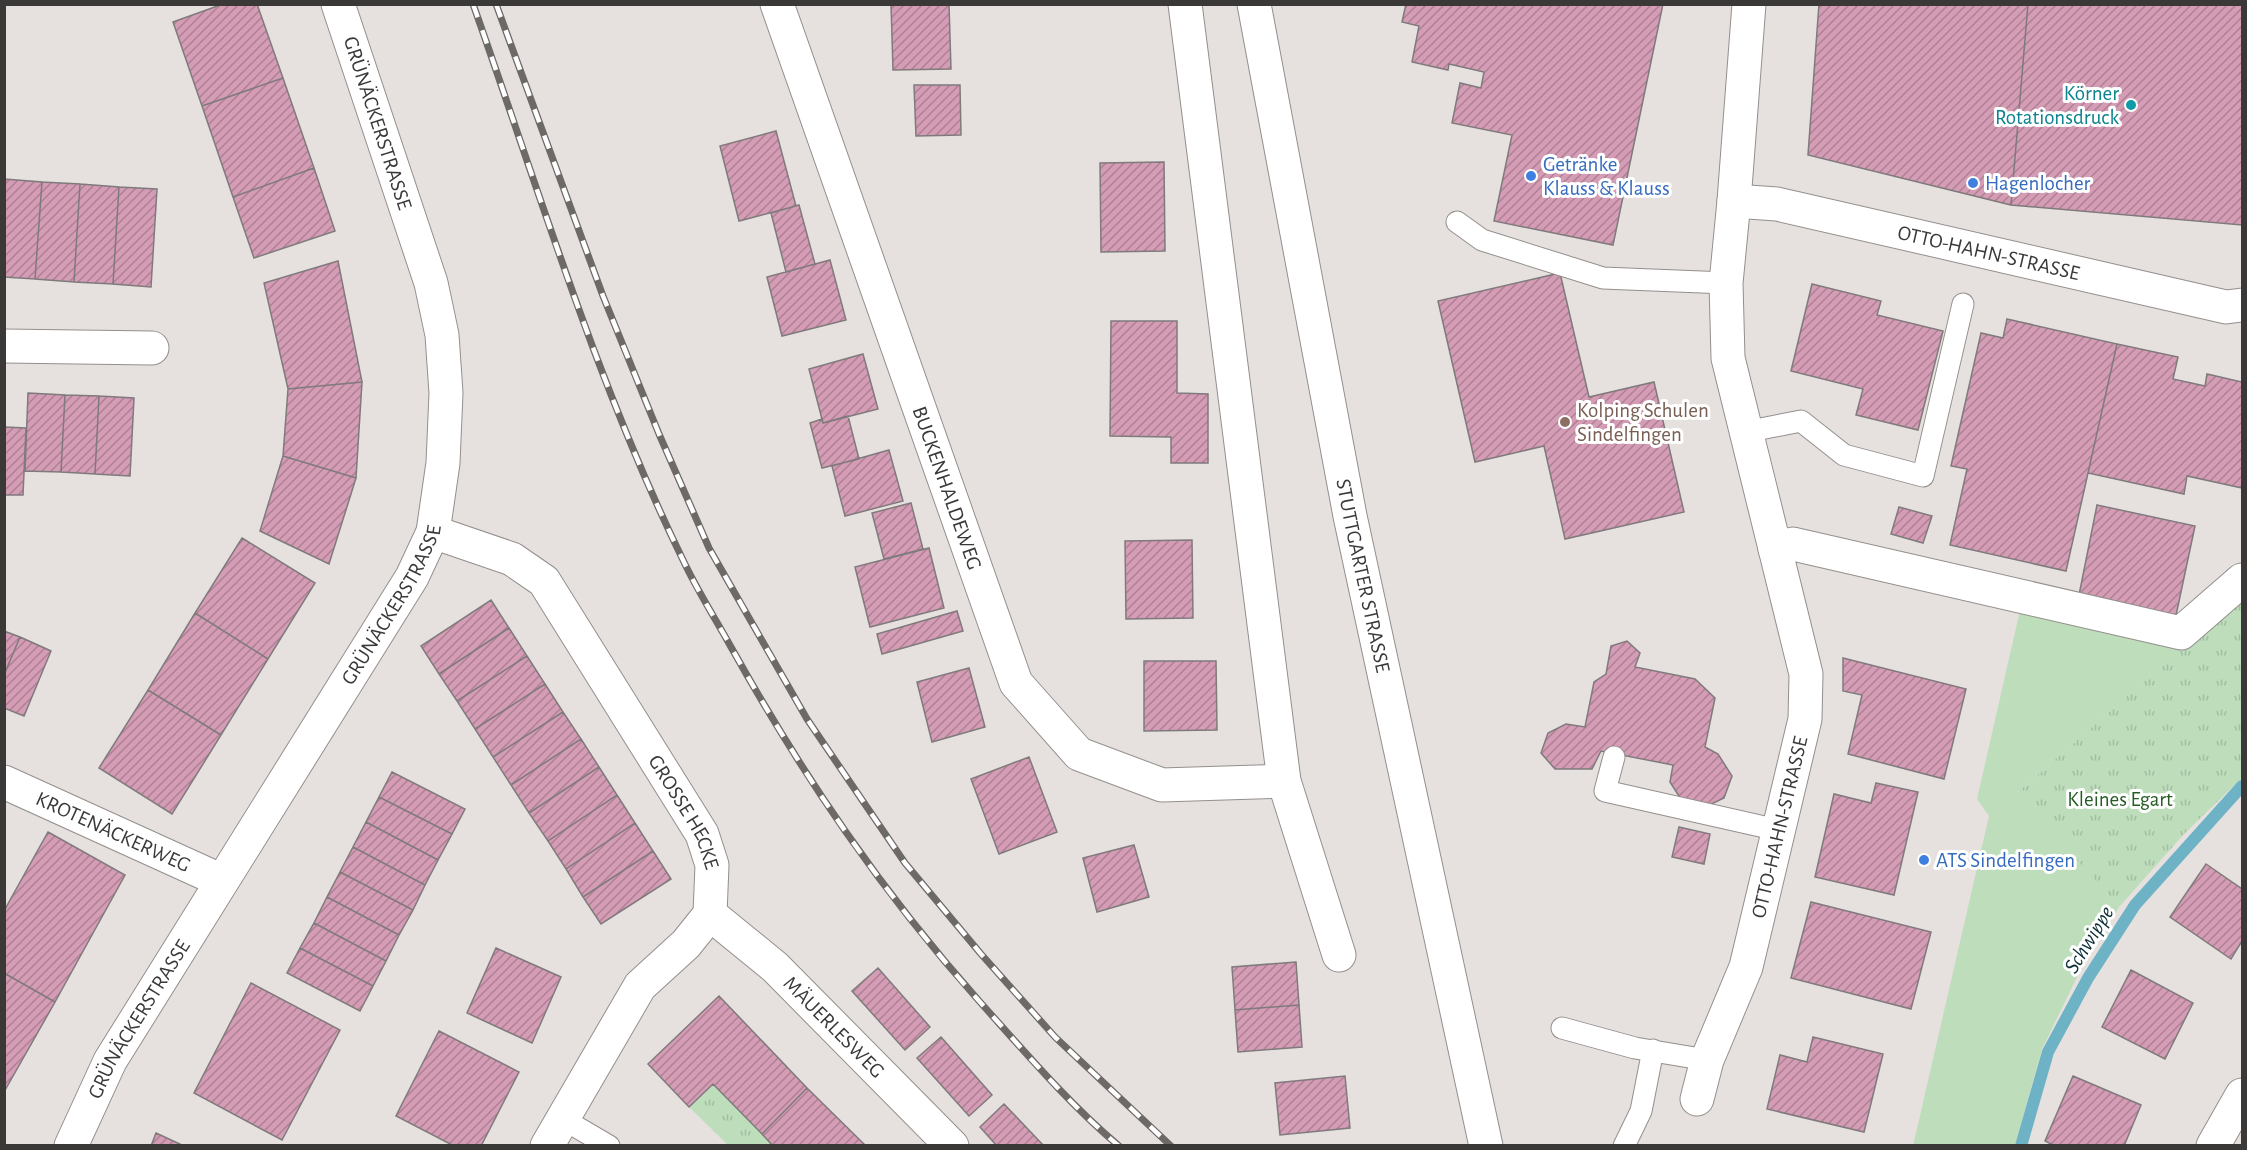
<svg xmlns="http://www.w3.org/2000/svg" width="2247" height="1150" viewBox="0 0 2247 1150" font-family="'Alegreya Sans',sans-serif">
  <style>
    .green { fill: #bdddbb }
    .park { fill: url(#park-tufts) }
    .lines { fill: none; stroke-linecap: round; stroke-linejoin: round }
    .stream { stroke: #6eb2c5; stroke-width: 12 }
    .building { fill: url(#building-hatch); stroke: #7f7a7c; stroke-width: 1.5 }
    .lane-casing { stroke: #948f8c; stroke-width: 23 }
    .street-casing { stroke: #948f8c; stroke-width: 35 }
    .secondary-casing { stroke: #948f8c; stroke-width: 35 }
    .lane { stroke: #fff; stroke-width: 21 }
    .street { stroke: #fff; stroke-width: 33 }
    .secondary { stroke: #fff; stroke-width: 33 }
    .rail-casing { stroke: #6c6967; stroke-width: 7 }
    .rail { stroke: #fff; stroke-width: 4.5; stroke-dasharray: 14; stroke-linecap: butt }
    .culture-dot { fill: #0f9aa8; stroke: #fff; stroke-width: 2 }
    .shop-dot { fill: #3f7fe0; stroke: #fff; stroke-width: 2 }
    .education-dot { fill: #8d6e63; stroke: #fff; stroke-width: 2 }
    .labels { text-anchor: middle; stroke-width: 6; stroke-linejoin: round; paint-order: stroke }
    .culture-label { font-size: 21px; fill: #0d838f; stroke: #fff; text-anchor: end }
    .street-label { font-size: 21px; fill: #3b3938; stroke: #fff }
    .shop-label { font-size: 21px; fill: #366cbe; stroke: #fff; text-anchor: start }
    .education-label { font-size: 21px; fill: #785e54; stroke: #fff; text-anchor: start }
    .park-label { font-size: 21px; fill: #265d25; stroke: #fff }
    .water-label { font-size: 22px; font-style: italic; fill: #0c2f37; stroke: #fff }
  </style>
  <defs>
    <pattern id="park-tufts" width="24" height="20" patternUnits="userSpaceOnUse" patternTransform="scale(1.5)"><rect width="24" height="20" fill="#bdddbb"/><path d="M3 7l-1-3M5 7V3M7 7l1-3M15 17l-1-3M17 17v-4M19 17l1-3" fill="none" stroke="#a3bea2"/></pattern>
    <pattern id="building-hatch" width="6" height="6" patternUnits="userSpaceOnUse" patternTransform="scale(1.5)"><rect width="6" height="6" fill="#d59cb5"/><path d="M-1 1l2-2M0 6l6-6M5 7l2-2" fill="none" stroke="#ae8094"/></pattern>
  </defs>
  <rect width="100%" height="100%" fill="#e6e1de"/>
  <path class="green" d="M2021 606 2187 644 2018 792 2119 907 2079 973 2042 1049 2015 1145 1913 1146 1989 816 1977 799Z"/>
  <path class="park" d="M2242 595V778L2184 834 2119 907 2017 793Z
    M713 1084 776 1145H728L689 1107Z"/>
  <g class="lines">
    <path class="stream" d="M2021 1146 2048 1052 2088 978 2135 905 2242 786"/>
  </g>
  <path class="building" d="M223 4H257L283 78 202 106 173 22Z
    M891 4H949L951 69 893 70Z
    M1406 4H1663L1613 245 1494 221 1512 135 1452 123 1460 83 1481 88 1484 72 1449 64 1448 70 1412 62 1419 26 1402 22Z
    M1819 4H2028L2011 205 1808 155Z
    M2028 4H2242V225L2011 205Z
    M283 78 314 168 233 197 202 106Z
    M914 85H960L961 135 916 136Z
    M776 131 796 206 739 221 720 146Z
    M1164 162 1165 251 1101 252 1100 163Z
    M314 168 335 231 254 258 233 197Z
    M4 179 42 182 35 279 4 277Z
    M42 182 80 184 74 282 35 279Z
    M80 184 119 187 113 284 74 282Z
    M119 187 157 189 151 287 113 284Z
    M799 205 815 264 786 272 771 213Z
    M830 260 846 320 782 336 767 277Z
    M338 261 362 382 288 389 264 283Z
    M1560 273 1589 397 1654 382 1684 512 1565 539 1544 446 1475 462 1438 301Z
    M1812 284 1881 301 1877 315 1943 331 1918 430 1856 415 1863 389 1791 371Z
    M2007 319 2117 344 2066 571 1950 545 1967 469 1951 466 1981 333 2003 338Z
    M1111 321H1177V393L1208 394V463H1171V437L1110 436Z
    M2117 344 2178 357 2173 379 2205 386 2207 374 2242 382V488L2187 476 2184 494 2088 473Z
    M863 354 878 409 823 423 809 369Z
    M362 382 356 478 283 456 288 389Z
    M28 393 65 395 61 472 25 471Z
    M65 395 99 396 95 474 61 472Z
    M99 396 134 398 130 476 95 474Z
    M848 416 859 459 822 468 810 423 822 419 823 423Z
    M4 427 26 428 23 495H4Z
    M889 450 903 501 845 516 832 466Z
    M283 456 356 478 329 564 260 531Z
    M911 503 923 549 884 559 872 513Z
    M2097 505 2195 526 2175 620 2078 600Z
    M1899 507 1932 516 1923 543 1891 534Z
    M242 538 315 583 268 659 195 613Z
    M1192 540 1193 618 1126 619 1125 541Z
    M929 548 944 608 870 627 855 567Z
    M491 600 509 628 439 674 421 646Z
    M957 611 963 631 882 654 877 634Z
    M195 613 268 659 221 735 148 690Z
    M509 628 527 656 457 701 439 674Z
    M4 631 20 637 4 675Z
    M20 637 51 651 24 716 4 708V675Z
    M1627 641 1640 653 1635 667 1695 679 1715 698 1705 747 1718 754 1732 776 1724 798 1699 810 1684 804 1670 782 1673 765 1601 751 1592 769H1555L1541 753 1548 733 1566 724 1585 727 1594 682 1606 674 1611 646Z
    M527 656 545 684 475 729 457 701Z
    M1843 658 1966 689 1944 779 1848 754 1862 695 1843 691Z
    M1144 661H1216L1217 730 1144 731Z
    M969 668 985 727 932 742 917 682Z
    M545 684 563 712 493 757 475 729Z
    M148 690 221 735 172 814 99 768Z
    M563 712 581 739 511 785 493 757Z
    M581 739 599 767 529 813 511 785Z
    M1029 757 1057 832 999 854 971 779Z
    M599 767 617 795 548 841 529 813Z
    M392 772 465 809 452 834 379 797Z
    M1876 783 1918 792 1894 895 1815 877 1834 794 1871 803Z
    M617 795 635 823 566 869 548 841Z
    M379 797 452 834 438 860 366 822Z
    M366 822 438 860 425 885 353 847Z
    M635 823 653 851 583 897 566 869Z
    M1679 827 1710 834 1704 864 1672 857Z
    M48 832 125 875 55 1002 4 973V911Z
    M1134 845 1149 897 1097 912 1083 858Z
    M353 847 425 885 413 910 340 872Z
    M653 851 671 879 601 924 583 897Z
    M2206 864 2242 889V941L2231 959 2170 917Z
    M340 872 413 910 399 935 327 897Z
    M327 897 399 935 386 961 314 923Z
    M1811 902 1931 932 1911 1009 1791 978Z
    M314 923 386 961 373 986 300 948Z
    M300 948 373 986 360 1011 287 973Z
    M496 948 561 977 532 1043 467 1013Z
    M1296 962 1299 1005 1235 1010 1232 967Z
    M878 968 930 1027 905 1050 852 991Z
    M2131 970 2193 1003 2165 1059 2102 1027Z
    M4 973 55 1002 4 1092Z
    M251 983 340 1030 282 1140 194 1093Z
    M719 996 807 1088 762 1134 713 1084 689 1107 648 1064Z
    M1299 1005 1302 1047 1238 1052 1235 1010Z
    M439 1031 519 1072 481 1146H454L396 1116Z
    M941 1037 992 1095 969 1116 917 1058Z
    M1813 1037 1883 1054 1864 1132 1767 1109 1780 1055 1807 1062Z
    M1345 1076 1350 1128 1280 1135 1275 1083Z
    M2073 1076 2141 1105 2124 1146H2055L2045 1141Z
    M807 1088 866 1146H773L762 1134Z
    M1004 1104 1044 1146H997L980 1127Z
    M156 1133 184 1146H151Z"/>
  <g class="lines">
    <g class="lane-casing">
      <path id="lane" d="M1457 222 1482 240 1603 278 1726 283
        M1745 432 1801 421 1844 455 1923 476 1963 304
        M1614 757 1605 791 1778 830
        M1562 1028 1635 1048 1707 1060
        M563 1119 609 1146
        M1624 1146 1641 1111 1653 1050"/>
    </g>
    <g class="street-casing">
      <g id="street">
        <path id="s1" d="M777 4 1016 683 1079 754 1162 785 1284 781"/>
        <path d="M1185 4 1284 781 1339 955"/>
        <path id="s2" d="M1749 4 1734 201 1777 204 2226 307 2242 305"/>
        <path d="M4 346 152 348"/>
        <path id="s3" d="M433 532 512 559 544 581 702 834 712 865 710 914 686 944 640 986 547 1146"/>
        <path d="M1775 549 1793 544 2181 633 2242 580"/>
        <path id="s4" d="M4 782 222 881"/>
        <path id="s5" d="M710 914 775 967 952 1146"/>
        <path id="s6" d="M1697 1099 1707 1060 1746 967 1805 719 1806 674 1728 358 1726 283 1734 201"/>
        <path id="s7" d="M71 1146 110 1061 412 577 433 532 443 463 446 393 442 335 431 283 338 4"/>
        <path d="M2213 1146 2242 1095"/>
      </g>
    </g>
    <g class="secondary-casing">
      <g id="secondary">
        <path id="s8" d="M1254 4 1350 516 1486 1146"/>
      </g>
    </g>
    <use href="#lane" class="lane"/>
    <use href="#street" class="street"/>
    <use href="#secondary" class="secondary"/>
    <g class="rail-casing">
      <path id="rail" d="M473 4C539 190 596 382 683 560 697 590 715 618 731 647 803 776 881 891 980 1002 1024 1051 1068 1103 1119 1146
        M496 4 603 296 659 434 709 548 807 719 905 863 981 954 1055 1037 1171 1146"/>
    </g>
    <use href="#rail" class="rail"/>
  </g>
  <circle class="culture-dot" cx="2131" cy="105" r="6"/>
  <g class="shop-dot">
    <circle cx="1531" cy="176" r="6"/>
    <circle cx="1973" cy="183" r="6"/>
    <circle cx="1924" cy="860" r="6"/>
  </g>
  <circle class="education-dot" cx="1565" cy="422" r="6"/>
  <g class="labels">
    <g class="culture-label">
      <text x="2119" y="100">Körner<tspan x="2119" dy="24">Rotationsdruck</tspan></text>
    </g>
    <g class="street-label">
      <text transform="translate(378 123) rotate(72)" y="7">GRÜNÄCKERSTRASSE</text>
      <text dy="7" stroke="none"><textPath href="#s2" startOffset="458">OTTO-HAHN-STRASSE</textPath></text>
      <text dy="7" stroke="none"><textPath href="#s1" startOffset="513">BUCKENHALDEWEG</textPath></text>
      <text dy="7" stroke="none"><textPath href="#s8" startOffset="582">STUTTGARTER STRASSE</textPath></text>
      <text dy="7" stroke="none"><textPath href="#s7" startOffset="630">GRÜNÄCKERSTRASSE</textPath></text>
      <text dy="7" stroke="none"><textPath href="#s3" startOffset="393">GROSSE HECKE</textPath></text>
      <text dy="7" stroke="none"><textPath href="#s6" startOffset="285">OTTO-HAHN-STRASSE</textPath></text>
      <text dy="7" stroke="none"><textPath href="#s4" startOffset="120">KROTENÄCKERWEG</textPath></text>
      <text dy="7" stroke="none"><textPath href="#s7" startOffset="144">GRÜNÄCKERSTRASSE</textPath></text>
      <text dy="7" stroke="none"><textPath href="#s5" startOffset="168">MÄUERLESWEG</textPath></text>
    </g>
    <g class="shop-label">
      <text x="1543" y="171">Getränke<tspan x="1543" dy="24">Klauss &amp; Klauss</tspan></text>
      <text x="1985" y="190">Hagenlocher</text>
      <text x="1936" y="867">ATS Sindelfingen</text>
    </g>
    <g class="education-label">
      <text x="1577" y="417">Kolping Schulen<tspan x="1577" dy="24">Sindelfingen</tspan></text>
    </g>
    <g class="park-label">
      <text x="2120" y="806">Kleines Egart</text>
    </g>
    <g class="water-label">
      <text transform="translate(2088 939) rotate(-58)" y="8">Schwippe</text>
    </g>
  </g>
  <rect width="2247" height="1150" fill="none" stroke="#3b3938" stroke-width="12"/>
</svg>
